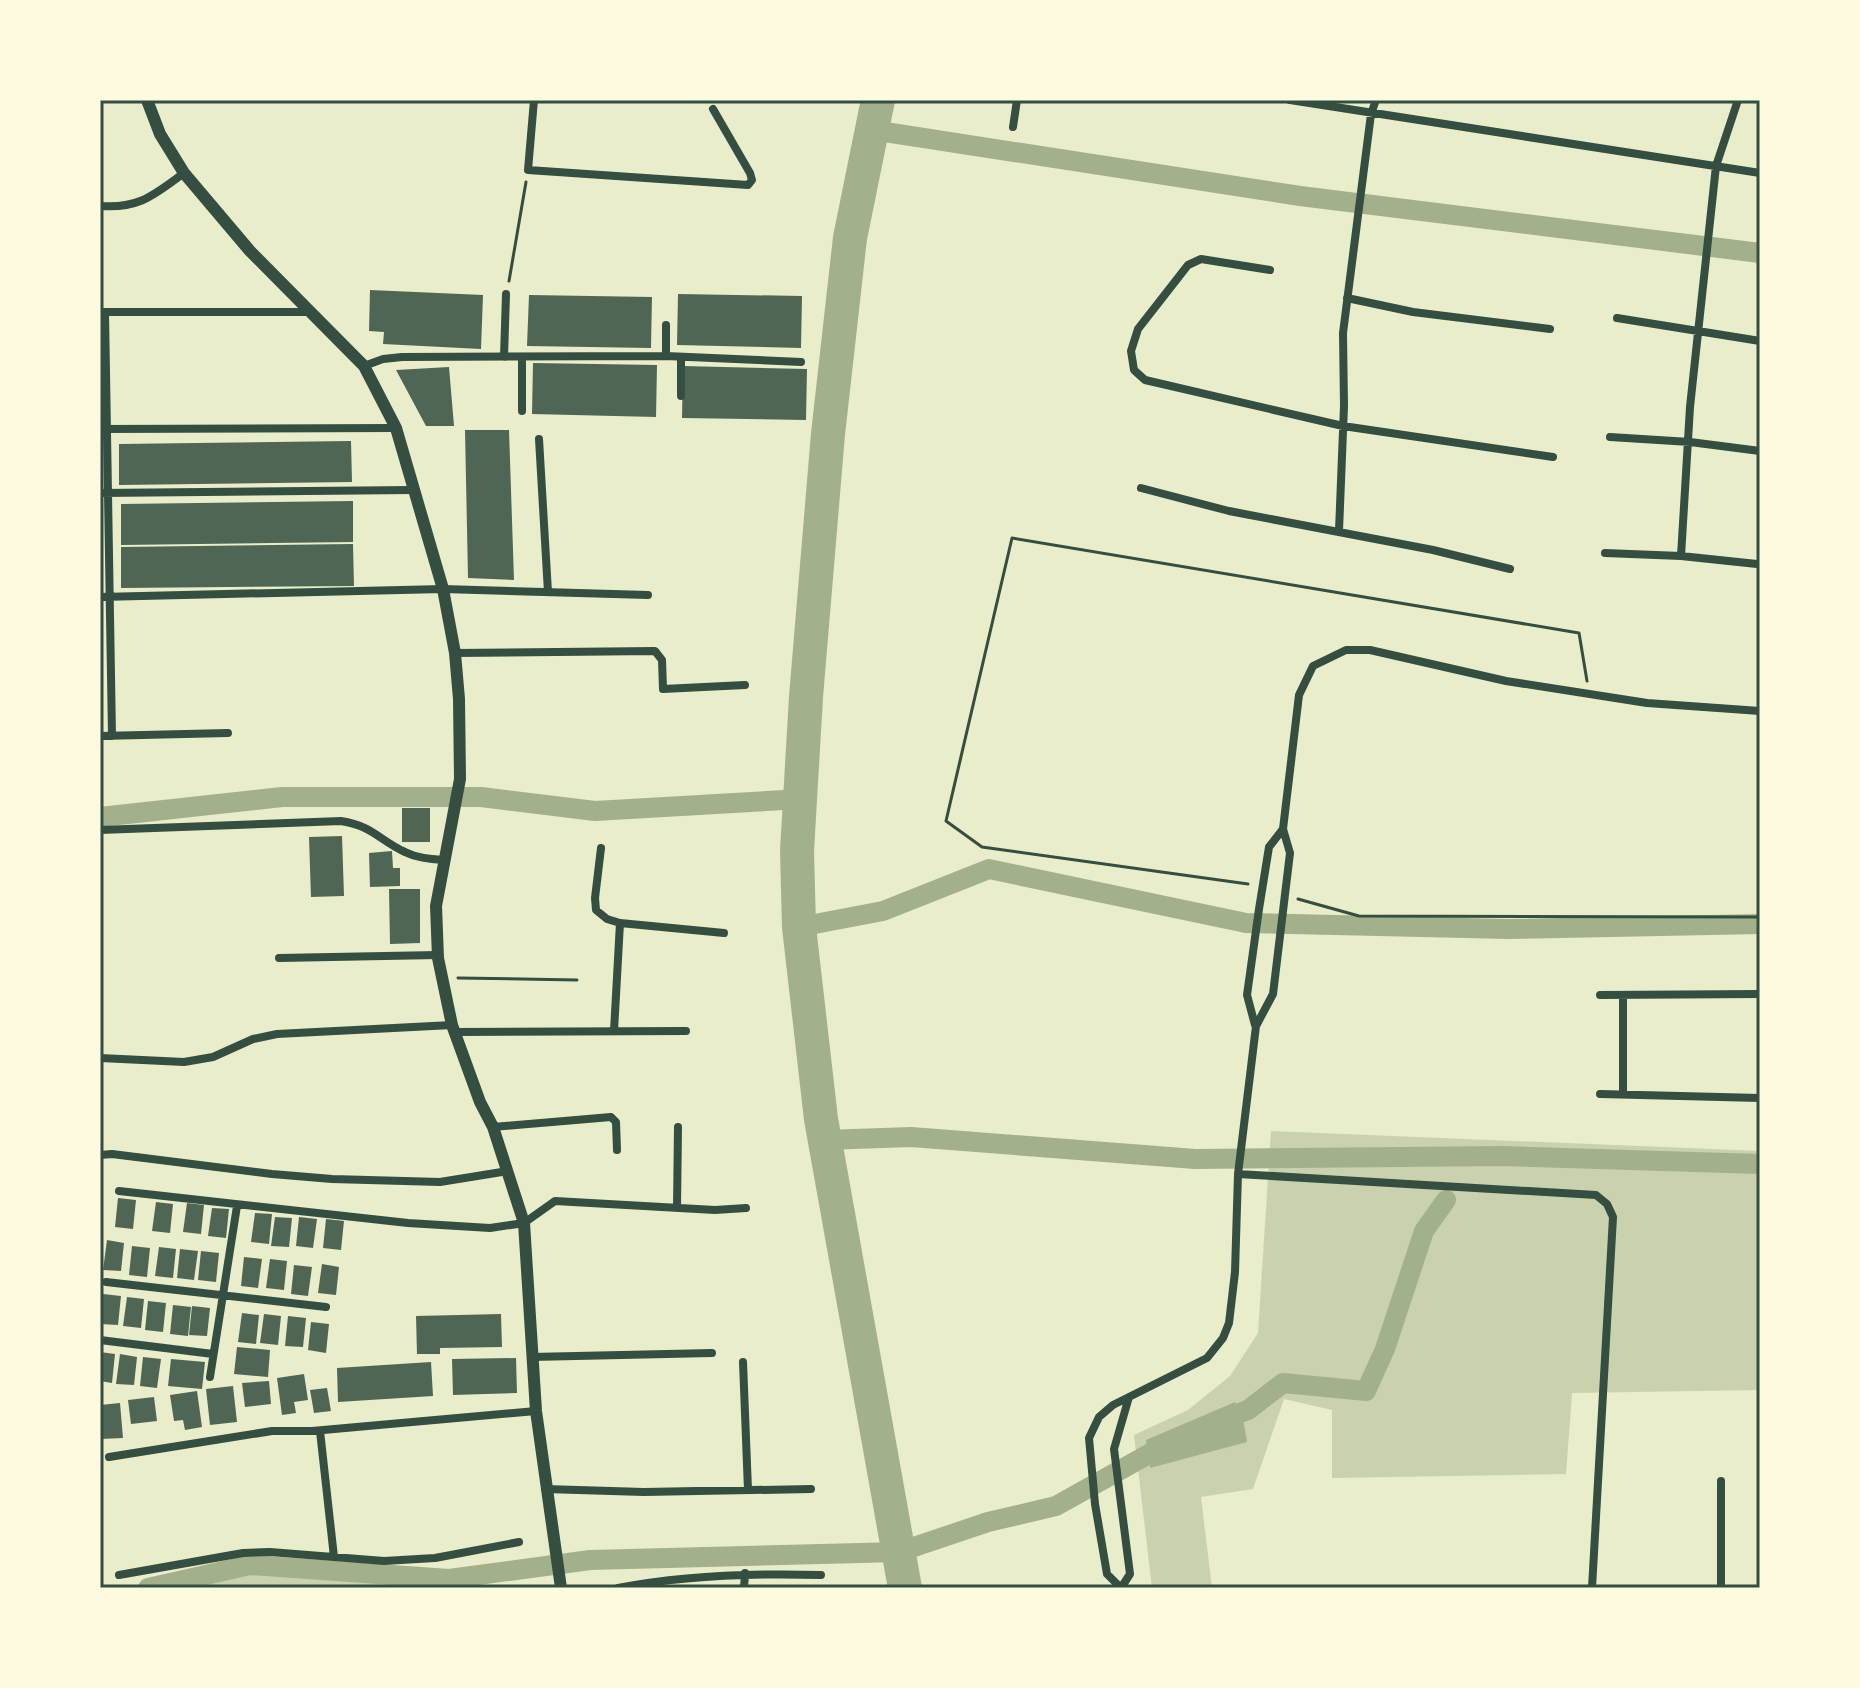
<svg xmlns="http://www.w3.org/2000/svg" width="1860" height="1688" viewBox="0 0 1860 1688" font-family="'Noto Serif',serif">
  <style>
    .green { fill: #cad2ad }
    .water { fill: #a3b18a }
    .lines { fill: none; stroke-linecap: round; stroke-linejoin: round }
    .canal { stroke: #a3b18a; stroke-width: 20 }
    .river { stroke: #a3b18a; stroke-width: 34 }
    .building { fill: #4f6655 }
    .path { stroke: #344e41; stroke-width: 3 }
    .minor { stroke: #344e41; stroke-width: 8 }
    .tertiary { stroke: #344e41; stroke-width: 12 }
    .neatline { fill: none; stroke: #344e41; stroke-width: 3 }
  </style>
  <rect width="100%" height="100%" fill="#e9edc9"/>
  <path class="green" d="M1271 1131 1760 1151V1390L1572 1393 1566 1474 1332 1478V1410L1284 1399 1253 1489 1201 1497 1212 1588H1152L1134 1435 1188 1410 1230 1376 1258 1333Z
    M250 1572 395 1583 396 1588H183Z"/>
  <path class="water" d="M1235 1402 1244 1424 1247 1442 1150 1468 1146 1440Z"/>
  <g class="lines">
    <path class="canal" d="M872 130 1300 196 1760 253
      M100 817 282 797H481L595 811 802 799
      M799 927 883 911 989 869 1246 923 1508 929 1760 924
      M825 1140 911 1137 1195 1159 1503 1156 1760 1164
      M1215 1422 1248 1410 1283 1383 1366 1391 1385 1349 1424 1231 1446 1200
      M148 1588 250 1565 449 1579 590 1560 899 1552 988 1522 1056 1506 1172 1441"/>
    <path class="river" d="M878 100 850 238 828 434 806 697 797 851 799 927 821 1119 905 1588"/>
  </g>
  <path class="building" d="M370 290 483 295 481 349 383 344 384 332 369 331Z
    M678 294 802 296 801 348 677 345Z
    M529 295 652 297 651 348 527 346Z
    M533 363 657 365 656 417 532 414Z
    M683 366 807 369 806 420 682 418Z
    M449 367 454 426H426L396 370Z
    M465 430H509L514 580 468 578Z
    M351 441 352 482 119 485V444Z
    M353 501V542L121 545V504Z
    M353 544 354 586 121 588V547Z
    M402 808H430V842H402Z
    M342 836 344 896 311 897 309 837Z
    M392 851 393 868H400V886L370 887 369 853Z
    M389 889H420V943L390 944Z
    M118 1198 136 1200 133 1229 115 1227Z
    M156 1202 173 1204 170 1233 152 1231Z
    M187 1203 204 1205 201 1234 183 1232Z
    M212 1208 229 1209 226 1238 208 1236Z
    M255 1213 272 1214 269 1244 251 1242Z
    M275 1217 292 1218 289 1247 271 1246Z
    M299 1217 317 1219 313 1248 296 1246Z
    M326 1219 344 1221 341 1250 323 1248Z
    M107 1240 124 1243 121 1271 103 1270Z
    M132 1246 150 1248 147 1277 129 1275Z
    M159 1247 176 1249 173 1278 155 1276Z
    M180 1249 198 1251 194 1280 177 1278Z
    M201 1251 219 1253 216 1282 198 1280Z
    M244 1257 262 1259 258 1288 241 1286Z
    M270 1259 287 1261 284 1290 266 1288Z
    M322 1264 339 1267 336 1295 318 1293Z
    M294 1265 312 1267 308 1296 291 1294Z
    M103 1294 121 1296 118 1325 100 1324Z
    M127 1297 144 1299 141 1328 123 1326Z
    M148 1301 166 1303 163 1332 145 1330Z
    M173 1305 191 1307 188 1336 170 1334Z
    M192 1306 210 1308 207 1336 189 1335Z
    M242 1313 259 1315 256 1344 238 1342Z
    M264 1314 281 1316 278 1345 260 1343Z
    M501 1314 502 1347 440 1348V1354H417L416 1316Z
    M288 1316 306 1318 303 1347 285 1346Z
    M311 1322 329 1324 326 1353 308 1350Z
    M237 1347 270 1350 268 1377 234 1374Z
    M100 1352 115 1354 112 1383 100 1381Z
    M120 1354 137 1357 134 1385 116 1384Z
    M143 1357 161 1359 157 1388 140 1386Z
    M516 1358 517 1393 453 1395 452 1359Z
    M171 1359 205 1362 202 1389 168 1386Z
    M431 1362 433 1396 338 1402 337 1368Z
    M304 1374 308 1400 294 1402 296 1413 282 1415 277 1378Z
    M269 1381 271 1404 245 1407 242 1383Z
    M233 1386 237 1422 210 1425 206 1389Z
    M327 1388 331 1411 314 1413 310 1390Z
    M197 1391 202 1427 185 1430 183 1420 174 1421 170 1395Z
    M154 1397 157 1421 131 1424 128 1400Z
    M120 1403 123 1438 100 1439V1405Z"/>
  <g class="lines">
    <path class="path" d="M509 281 526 182
      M1248 884 982 847 946 821 1012 538 1579 633 1587 681
      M1298 899 1359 916 1760 917
      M458 978 577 980"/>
    <path class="minor" d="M534 100 528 170 748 185 752 180 750 173 713 109
      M1290 100 1760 173
      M1013 127 1017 100
      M100 206C139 209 154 195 184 173
      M1270 270 1201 259 1188 265 1138 329 1131 351 1134 370 1145 380 1343 426 1553 457
      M1347 298 1413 312 1550 329
      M101 312H310
      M105 312 112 736
      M1617 318 1760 341
      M666 356V325
      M504 357 506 294
      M522 357V411
      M681 357V396
      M364 366 383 359 402 357 666 356 801 362
      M100 429 396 428
      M1610 437 1690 442 1760 451
      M539 439 548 592
      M1141 488 1229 511 1433 550 1510 569
      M100 493 413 490
      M1339 531 1344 406 1343 333 1371 114 1376 100
      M1605 553 1681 556 1757 564
      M1681 556 1690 407 1716 166 1738 100
      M100 597 443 589 648 595
      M455 653 655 651 662 660 663 689 745 685
      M100 736 228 733
      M100 830 341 821C373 826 379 840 405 852 417 858 430 859 444 860
      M601 848 595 898 596 910 607 919 620 923 724 933
      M279 958 438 955
      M1600 995 1760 994
      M1255 1025 1247 995 1259 909 1269 847 1283 829
      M614 1031 620 923
      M455 1032 686 1031
      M100 1058 184 1062 213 1057 253 1039 277 1034 452 1025
      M1600 1094 1760 1098
      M1623 1094V995
      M493 1127 611 1117 616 1122 617 1150
      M100 1155 112 1154 272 1174 332 1179 440 1182 508 1171
      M1238 1174 1596 1195 1607 1204 1613 1217 1592 1588
      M119 1191 408 1223 490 1228 524 1223 555 1201 715 1210 746 1208
      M677 1208 678 1127
      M106 1282 326 1307
      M100 1340 213 1354
      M531 1357 712 1353
      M743 1362 748 1490
      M210 1377 237 1206
      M320 1431 334 1557
      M109 1457 272 1431H312L536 1411
      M1721 1481V1588
      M545 1489 644 1492 811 1489
      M119 1575 243 1553 270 1552 384 1561 435 1558 519 1542
      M618 1588C686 1575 752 1573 821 1575
      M744 1588 745 1573
      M1121 1588 1107 1574 1095 1504 1089 1438 1099 1417 1113 1405 1207 1358 1223 1338 1229 1323 1235 1272 1238 1174 1256 1026 1273 994 1290 853 1283 829 1299 695 1313 666 1346 650H1370L1506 681 1647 703 1760 711
      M1121 1588 1130 1574 1114 1449 1129 1397"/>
    <path class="tertiary" d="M147 100 160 134 184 173 250 251 364 366 396 428 443 589 455 653 459 699 460 779 436 906 438 958 452 1025 480 1102 493 1127 524 1223 536 1411 561 1588"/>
  </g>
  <rect width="1860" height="1688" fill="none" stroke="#fefae0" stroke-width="204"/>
  <rect x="102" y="102" width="1656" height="1484" class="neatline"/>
</svg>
